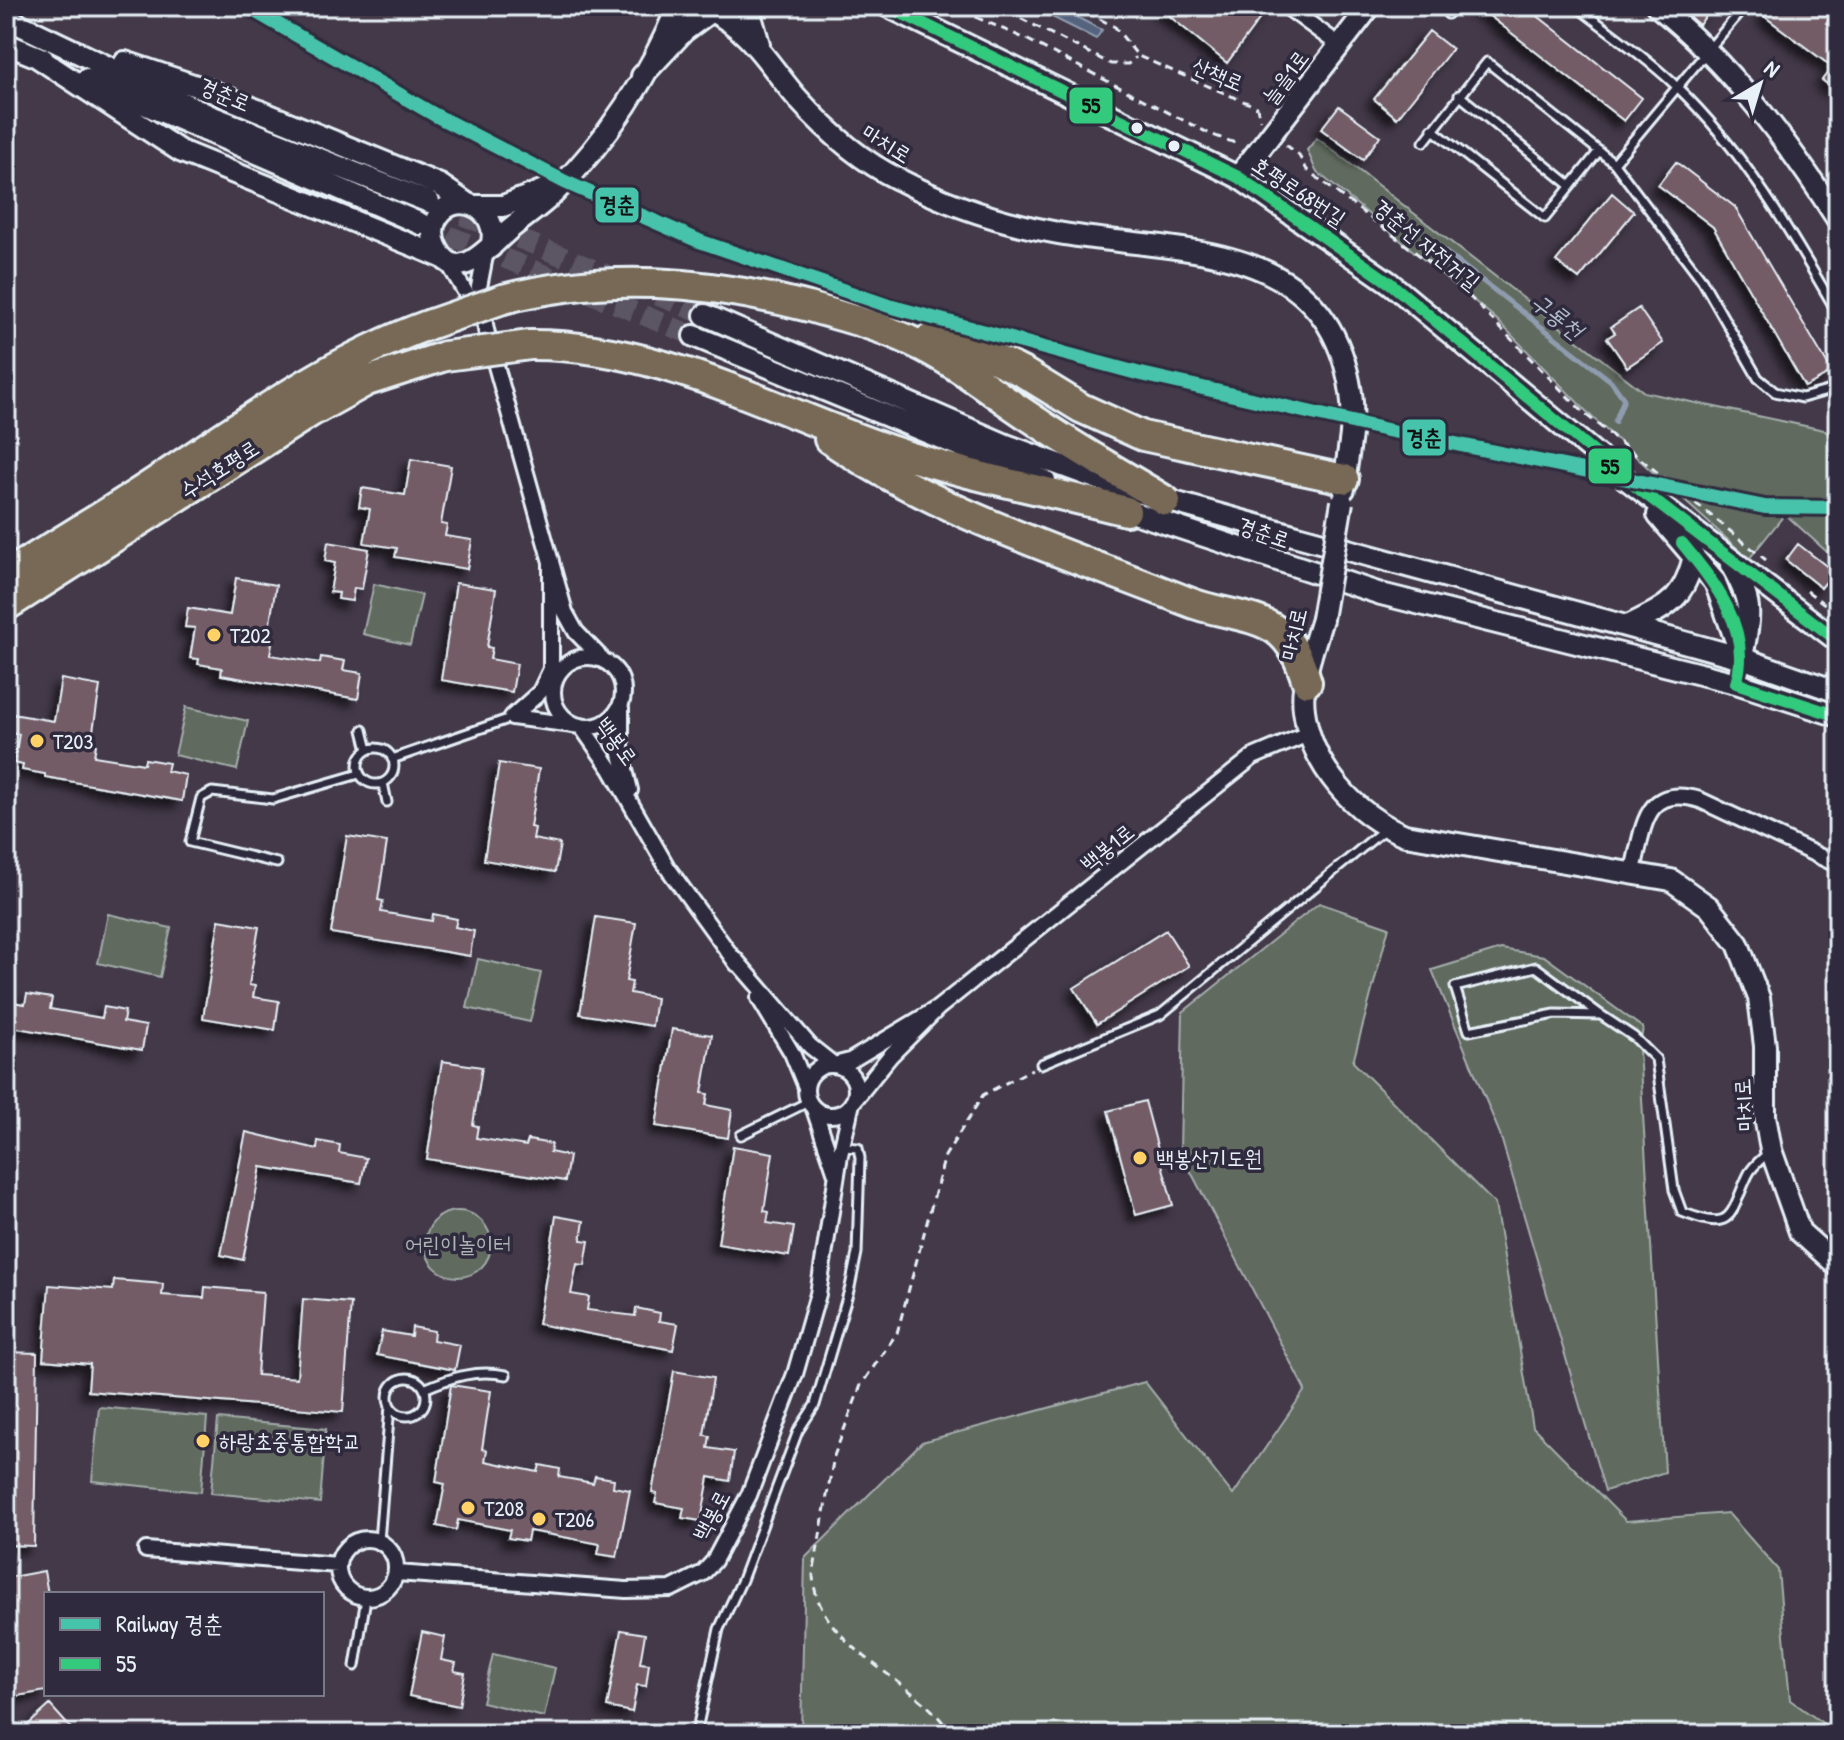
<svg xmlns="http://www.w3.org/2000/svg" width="1844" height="1740" viewBox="0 0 1844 1740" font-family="'Patrick Hand','Poor Story',sans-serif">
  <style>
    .green { fill: #616a5e; stroke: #a4aeab; stroke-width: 2 }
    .water { fill: #54647f; stroke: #8f9caf; stroke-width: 2 }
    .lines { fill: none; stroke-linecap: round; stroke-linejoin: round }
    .stream { stroke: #8f9caf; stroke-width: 5 }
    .building { fill: #735b65; stroke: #e8f1f8; stroke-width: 2; filter: url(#shadow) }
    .secondary-tunnel { stroke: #5c5563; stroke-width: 20; stroke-dasharray: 20 10; stroke-linecap: butt }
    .lane-casing { stroke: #e8f1f8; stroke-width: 13 }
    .street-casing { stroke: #e8f1f8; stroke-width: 20 }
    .secondary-casing { stroke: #e8f1f8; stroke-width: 26 }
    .highway-casing { stroke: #e8f1f8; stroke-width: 34 }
    .path { stroke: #e8f1f8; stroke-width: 3; stroke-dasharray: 8 6; stroke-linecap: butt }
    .lane { stroke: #2f2a3d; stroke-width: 7 }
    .street { stroke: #2f2a3d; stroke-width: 14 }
    .secondary { stroke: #2f2a3d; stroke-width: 20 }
    .highway { stroke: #776954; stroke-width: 28 }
    .secondary-bridge-casing { stroke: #e8f1f8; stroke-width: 26; stroke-linecap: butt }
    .highway-bridge-casing { stroke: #e8f1f8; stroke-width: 34; stroke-linecap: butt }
    .secondary-bridge { stroke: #2f2a3d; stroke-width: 20 }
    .highway-bridge { stroke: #776954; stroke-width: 28 }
    .bus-1-casing { stroke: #2f2a3d; stroke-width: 18 }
    .bus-1 { stroke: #33ca7d; stroke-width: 12 }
    .rail-1-casing { stroke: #2f2a3d; stroke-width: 20 }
    .rail-1 { stroke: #46c3ab; stroke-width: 14 }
    .bus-dot { fill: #e8f1f8; stroke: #2f2a3d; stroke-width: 3 }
    .poi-dot { fill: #ffd166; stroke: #2f2a3d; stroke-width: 3 }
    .labels { text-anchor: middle; stroke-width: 7; stroke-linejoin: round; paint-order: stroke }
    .street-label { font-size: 22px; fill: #e8f1f8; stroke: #2f2a3d }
    .poi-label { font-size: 22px; fill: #e8f1f8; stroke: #2f2a3d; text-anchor: start }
    .park-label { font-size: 22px; fill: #abb4b3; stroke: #2f2a3d }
    .water-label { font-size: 24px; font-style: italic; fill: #adb9c8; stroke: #2f2a3d }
    .line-badge { stroke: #2f2a3d; stroke-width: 3 }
    .pale-badge-label { font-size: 22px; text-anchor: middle; font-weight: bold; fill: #111 }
  </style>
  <defs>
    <filter id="shadow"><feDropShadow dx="-7" dy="7" stdDeviation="4" flood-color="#0009"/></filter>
  </defs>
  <rect width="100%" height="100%" fill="#433949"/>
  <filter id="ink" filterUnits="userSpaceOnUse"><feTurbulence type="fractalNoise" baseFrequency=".0125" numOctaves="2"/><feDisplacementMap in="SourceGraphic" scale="16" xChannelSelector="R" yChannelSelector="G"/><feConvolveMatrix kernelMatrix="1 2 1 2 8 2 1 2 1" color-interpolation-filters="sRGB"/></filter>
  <g filter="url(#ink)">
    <path class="green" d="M1317 138 1644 392 1824 430 1838 442V562L1785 514 1749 559 1593 418 1495 318 1316 171 1307 150Z
      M374 584 422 595 410 645 363 634Z
      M186 707 248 721 237 770 175 755Z
      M1319 903 1389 927 1353 1062 1495 1204 1533 1427 1626 1521 1728 1513 1778 1570 1790 1700 1838 1734H801L805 1558 922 1442 1145 1382 1233 1495 1305 1390 1180 1151 1183 1012Z
      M108 914 171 928 160 977 98 963Z
      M1501 949 1544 956 1643 1028 1639 1050 1665 1472 1605 1491 1500 1134 1432 970Z
      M478 959 541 973 530 1022 467 1008Z
      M425 1244a33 33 0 1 1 66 0a33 33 0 1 1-66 0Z
      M99 1407 207 1417 201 1492 92 1481Z
      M218 1419 326 1429 320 1503 211 1493Z
      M493 1654 555 1668 544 1717 482 1702Z"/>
    <path class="water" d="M1030 6H1055L1102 30 1096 39Z"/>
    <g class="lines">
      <path class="stream" d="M1444 251 1611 381 1624 399 1615 422"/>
    </g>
    <path class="building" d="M1157 6H1269L1227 63Z
      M1477 6H1525L1642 98 1624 121Z
      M1677 6H1713L1699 25Z
      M1771 6H1804L1811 11 1815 6 1830 18 1826 23 1838 32V92L1822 80 1832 67 1764 16Z
      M1429 31 1452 49 1397 118 1374 99Z
      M1339 106 1380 136 1363 160 1321 129Z
      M1676 162 1735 207 1832 372 1805 387 1713 227 1658 185Z
      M1612 193 1634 212 1579 279 1556 261Z
      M1639 308 1663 343 1627 367 1607 338 1615 333 1611 327Z
      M411 459 451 466 441 524 447 525 445 536 472 540 467 569 395 557 397 548 364 543 370 509 359 507 362 488 405 495Z
      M328 542 369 549 362 589 354 588 352 601 338 599 339 593 330 592 335 563 325 561Z
      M1798 544 1834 572 1821 588 1786 560Z
      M236 578 276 585 267 642 272 643 270 655 320 663 321 657 345 661 343 670 362 673 358 699 221 675 222 668 198 664 199 659 190 658 195 628 185 627 188 608 230 615Z
      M456 583 496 589 487 647 492 648 490 659 517 664 512 692 441 680Z
      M61 679 100 686 91 744 96 745 94 756 144 764 145 759 169 763 167 771 186 775 182 801 45 777V774L22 770 23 765 14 763 19 734 9 733 12 714 54 721Z
      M499 763 539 769 530 827 535 828 533 839 560 844 555 872 484 860Z
      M347 836 387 842 378 900 383 901 381 912 432 921 433 914 457 919 455 927 474 931 470 956 331 933Z
      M596 917 636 923 626 981 632 982 630 993 656 998 652 1026 580 1014Z
      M219 920 259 927 249 985 255 986 253 997 279 1001 275 1030 203 1018Z
      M1166 930 1189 966 1097 1024 1074 988Z
      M27 994 52 998 50 1009 102 1018 104 1007 125 1011 123 1022 146 1026 142 1050 6 1026V1001L25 1004Z
      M672 1029 712 1035 702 1093 708 1094 706 1105 732 1110 728 1138 656 1126Z
      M442 1061 482 1067 473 1125 478 1126 476 1138 526 1146 528 1140 552 1144 550 1152 569 1156 565 1181 427 1159Z
      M1145 1101 1173 1205 1136 1215 1108 1111Z
      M246 1132 317 1149 318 1141 340 1145 339 1153 366 1158 361 1183 261 1167 243 1260 221 1255Z
      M733 1146 773 1153 764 1211 769 1212 767 1223 794 1227 789 1256 718 1244Z
      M556 1216 584 1221 581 1240 589 1241 585 1265 577 1264 571 1294 589 1297 587 1310 635 1316 636 1308 660 1313 659 1321 678 1324 673 1350 538 1324Z
      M114 1280 163 1284 162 1295 204 1298 205 1287 263 1292 257 1375 297 1378 303 1299 351 1303 343 1412 88 1391 90 1364 43 1360 49 1285 113 1290Z
      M412 1327 434 1331 433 1340 460 1345 455 1370 377 1355 382 1331 411 1336Z
      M6 1352 37 1353 34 1546 6 1545Z
      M674 1371 713 1378 704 1435 710 1436 708 1448 734 1452 730 1481 709 1477 701 1521 682 1518 684 1508 655 1503 657 1494 652 1493Z
      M451 1385 491 1391 482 1449 487 1450 485 1461 538 1472 540 1465 560 1469 559 1477 593 1483 595 1476 614 1479 613 1487 630 1490 617 1557 598 1554 600 1544 558 1536 529 1531 527 1541 508 1538 510 1530 458 1520 456 1530 437 1526 445 1484 436 1482Z
      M44 1571 48 1594 46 1691 6 1698V1578Z
      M621 1630 645 1634 640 1663 649 1664 646 1686 637 1685 632 1712 607 1707Z
      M422 1632 445 1637 441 1660 456 1663 454 1671 465 1673 459 1706 409 1696Z
      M50 1705 76 1734H18Z"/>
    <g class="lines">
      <path class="secondary-tunnel" d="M435 204 705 315
        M421 224 694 336"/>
      <g class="lane-casing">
        <path id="lane" d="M1444 6 1448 14
          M1576 6C1609 32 1646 57 1676 86 1744 151 1792 234 1838 314
          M1459 95 1571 186
          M1432 129 1545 218 1599 151
          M1424 142 1487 62 1614 163 1702 280 1758 378 1775 392 1802 398 1838 388
          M1614 163 1745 6
          M363 730 368 750
          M358 766a18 18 0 1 1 36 0a18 18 0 1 1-36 0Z
          M392 759 511 718
          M383 783 387 802
          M277 863 190 842 201 798 212 792 273 799 359 774
          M1601 1015 1536 967 1455 987 1469 1031 1555 1014 1601 1015 1634 1037 1656 1059 1674 1190 1682 1212C1735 1233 1729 1215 1748 1175 1752 1166 1762 1159 1769 1152
          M1041 1064 1160 1015 1386 828
          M741 1135 808 1102
          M388 1397a19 19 0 1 1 38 0a19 19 0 1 1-38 0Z
          M424 1389C452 1377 476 1369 506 1375
          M379 1541 390 1406
          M355 1666 366 1598
          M696 1734 719 1629 742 1580 798 1431 815 1405 850 1287 857 1253 860 1158 858 1148 843 1147"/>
      </g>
      <g class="street-casing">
        <path id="street" d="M1286 6 1339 45
          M485 256 479 287 486 330 565 612 576 632 604 661
          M447 261 477 312
          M551 560V669L540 692 512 717 581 726 611 769 667 867 737 964
          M553 692a35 35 0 1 1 70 0a35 35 0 1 1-70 0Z
          M621 708V754L630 790
          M1632 874C1644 830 1642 783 1700 800L1838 865
          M734 958 810 1046 834 1065 850 1061 938 1008 1253 757 1310 733
          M759 998 792 1053 806 1087
          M806 1090a25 25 0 1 1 50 0a25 25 0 1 1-50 0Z
          M814 1109 836 1174
          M338 1568a29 29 0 1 1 58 0a29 29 0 1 1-58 0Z
          M146 1550 338 1565
          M397 1573 626 1590 671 1589 703 1573 714 1561 749 1495 795 1374 818 1294 840 1155 852 1103 890 1056 938 1008"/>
      </g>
      <g class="secondary-casing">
        <path id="secondary" d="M748 6 759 44
          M887 6 1238 177 1390 283 1626 479 1838 641
          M1657 6C1729 63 1788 142 1838 220
          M6 18 208 115 429 202
          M6 44 43 59
          M34 55 180 151 444 258
          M125 62 211 91 440 185 466 203
          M642 76 684 31 711 11C750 28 772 70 799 100 828 132 859 160 898 179 948 205 1002 223 1058 233 1176 254 1328 235 1351 393 1356 426 1346 457 1344 489
          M87 79 421 224
          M1238 177 1370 6
          M475 206H503L549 188
          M491 247C503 206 450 186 435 222 432 230 433 239 436 246 455 287 485 251 503 235 519 220 538 209 554 193 606 142 651 74 678 6
          M705 315 1006 445 1126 489 1742 658 1838 692
          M694 336 1045 481
          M1116 507 1381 594 1736 683 1838 716
          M1658 515 1715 582 1742 658
          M1731 565C1752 601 1751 612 1743 652
          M1322 619C1314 646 1300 681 1304 710 1311 766 1355 815 1405 835L1671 880 1709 907 1738 944 1759 998 1765 1046V1116L1771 1150 1800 1232 1838 1266
          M1628 626C1666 607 1684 601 1694 556"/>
      </g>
      <g class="highway-casing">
        <path id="highway" d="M503 299C606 272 707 281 809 307 844 317 880 326 913 342 957 362 995 395 1036 421 1078 450 1122 474 1166 501
          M928 340 985 354 1024 373 1081 408 1143 436 1344 479
          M530 345C658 344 772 410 890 450 966 476 1048 491 1126 511
          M829 439C939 514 1066 553 1189 602 1215 613 1254 614 1276 630 1293 642 1301 663 1307 682
          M6 575C60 542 115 509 167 474 251 418 332 360 428 325
          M6 606 311 412 367 381 445 356"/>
      </g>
      <path class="path" d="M950 6 1026 39 1210 134 1238 144
        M996 6 1111 64H1128L1136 57
        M1075 6 1115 27 1138 56 1257 107 1260 120
        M1286 145 1298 154 1307 170 1431 264 1467 294 1585 414 1766 560
        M1807 591 1838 614
        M951 1734C919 1679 816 1649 813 1575L834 1456 861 1385 897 1333 945 1156 983 1095 1032 1069"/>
      <use href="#lane" class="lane"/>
      <use href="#street" class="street"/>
      <use href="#secondary" class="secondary"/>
      <use href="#highway" class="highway"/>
      <g class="secondary-bridge-casing">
        <path id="secondary-bridge" d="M1322 619 1342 502"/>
      </g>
      <g class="highway-bridge-casing">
        <path id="highway-bridge" d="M428 325 503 299
          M445 356 530 345"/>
      </g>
      <use href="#secondary-bridge" class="secondary-bridge"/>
      <use href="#highway-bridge" class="highway-bridge"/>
      <g class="bus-1-casing">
        <path id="bus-1" d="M887 6 1238 177 1390 283 1626 479 1838 641
          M1682 543C1714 582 1753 630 1736 683L1838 716"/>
      </g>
      <use href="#bus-1" class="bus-1"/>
      <g class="rail-1-casing">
        <path id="rail-1" d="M246 6 435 115 565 182 699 241 889 306 1137 373 1387 430 1765 507 1838 508"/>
      </g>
      <use href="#rail-1" class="rail-1"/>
    </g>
  </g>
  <g class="bus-dot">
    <circle cx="1137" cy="128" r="7"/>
    <circle cx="1174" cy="146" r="7"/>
  </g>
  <g class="poi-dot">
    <circle cx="214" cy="635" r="8"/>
    <circle cx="37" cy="741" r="8"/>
    <circle cx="1140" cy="1158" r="8"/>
    <circle cx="203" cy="1441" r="8"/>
    <circle cx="468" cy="1508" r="8"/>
    <circle cx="539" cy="1519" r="8"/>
  </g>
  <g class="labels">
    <g class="street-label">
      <text transform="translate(1218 74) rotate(23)" y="8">산책로</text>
      <text transform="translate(1285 77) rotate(-53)" y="8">늘을1로</text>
      <text transform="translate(225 94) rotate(23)" y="8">경춘로</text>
      <text transform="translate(887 143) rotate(32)" y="8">마치로</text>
      <text transform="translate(1299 191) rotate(34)" y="8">호평로68번길</text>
      <text transform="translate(1427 244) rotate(39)" y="8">경춘선 자전거길</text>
      <text transform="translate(219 469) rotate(-33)" y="8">수석호평로</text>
      <text transform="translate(1264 532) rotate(19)" y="8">경춘로</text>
      <text transform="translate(1293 634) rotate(-77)" y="8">마치로</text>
      <text transform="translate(617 741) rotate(54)" y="8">백봉로</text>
      <text transform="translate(1107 847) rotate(-39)" y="8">백봉1로</text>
      <text transform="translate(1743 1105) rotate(-93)" y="8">마치로</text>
      <text transform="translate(711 1515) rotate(-62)" y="8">백봉로</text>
    </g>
    <g class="poi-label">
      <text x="230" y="643">T202</text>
      <text x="53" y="749">T203</text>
      <text x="1156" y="1166">백봉산기도원</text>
      <text x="219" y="1449">하랑초중통합학교</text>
      <text x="484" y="1516">T208</text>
      <text x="555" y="1527">T206</text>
    </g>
    <g class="park-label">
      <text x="458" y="1252">어린이놀이터</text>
    </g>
    <g class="water-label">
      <text transform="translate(1557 316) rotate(38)" y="8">구룡천</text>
    </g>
  </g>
  <g class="line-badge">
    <rect x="1068" y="86" width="46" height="39" rx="8" fill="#33ca7d"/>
    <rect x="594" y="186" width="46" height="38" rx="8" fill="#46c3ab"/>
    <rect x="1401" y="418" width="46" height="39" rx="8" fill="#46c3ab"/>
    <rect x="1587" y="447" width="46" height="38" rx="8" fill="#33ca7d"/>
  </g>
  <g class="pale-badge-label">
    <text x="1091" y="113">55</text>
    <text x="617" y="212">경춘</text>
    <text x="1424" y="445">경춘</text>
    <text x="1610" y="474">55</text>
  </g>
  <rect width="1844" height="1740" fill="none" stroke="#2f2a3d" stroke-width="32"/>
  <rect x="16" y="16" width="1812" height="1708" fill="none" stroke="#e8f1f8" stroke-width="3" filter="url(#ink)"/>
  <rect x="44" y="1592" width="280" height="104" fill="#2f2a3d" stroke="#797a88" stroke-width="2"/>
  <rect x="60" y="1618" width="40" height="12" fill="#46c3ab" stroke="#797a88" stroke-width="2"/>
  <text x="116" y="1632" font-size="24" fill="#e8f1f8">Railway 경춘</text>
  <rect x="60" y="1658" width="40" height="12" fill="#33ca7d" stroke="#797a88" stroke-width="2"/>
  <text x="116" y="1672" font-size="24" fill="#e8f1f8">55</text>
  <g transform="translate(1760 84) rotate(38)" stroke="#2f2a3d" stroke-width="6" paint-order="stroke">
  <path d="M0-6L14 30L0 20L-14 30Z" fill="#e8f1f8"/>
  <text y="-12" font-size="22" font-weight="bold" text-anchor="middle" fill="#e8f1f8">N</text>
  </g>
</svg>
